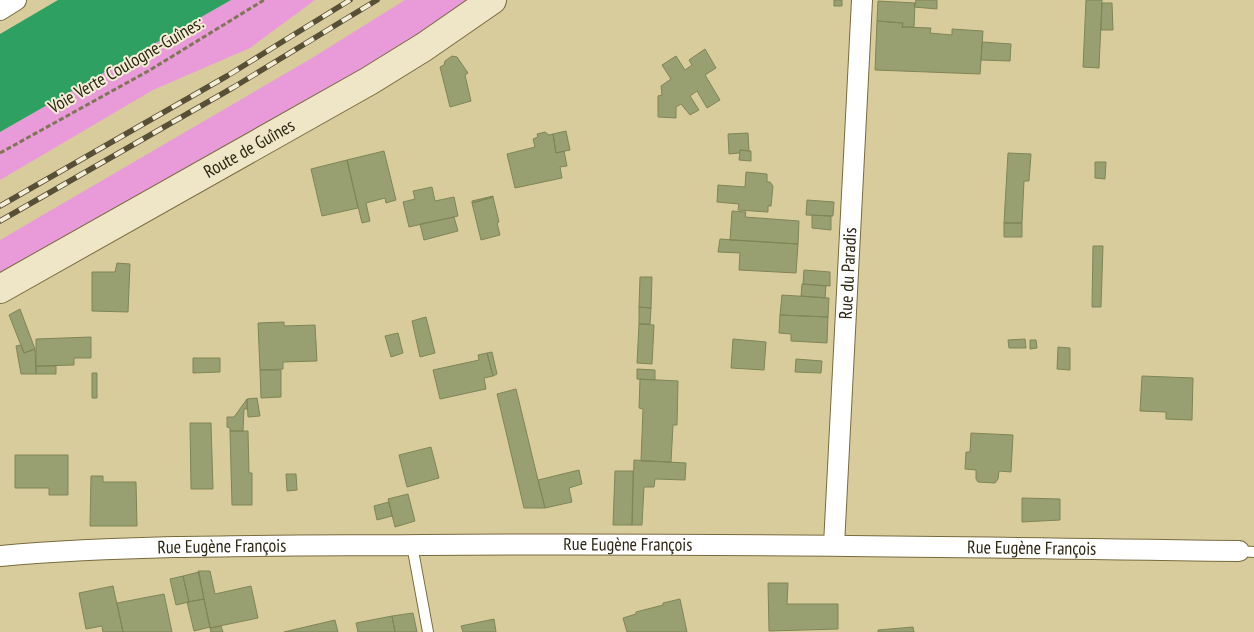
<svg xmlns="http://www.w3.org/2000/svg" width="1254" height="632" viewBox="0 0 1254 632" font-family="'PT Sans Narrow',sans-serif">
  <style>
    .green { fill: #e99ad9 }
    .water { fill: #2ea061 }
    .building { fill: #989f70; stroke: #7f8557 }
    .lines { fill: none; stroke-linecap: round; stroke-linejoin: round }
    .service-casing { stroke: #776b3e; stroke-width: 12 }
    .minor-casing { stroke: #776b3e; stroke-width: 22 }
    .secondary-casing { stroke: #776b3e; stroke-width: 30 }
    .path { stroke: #7f7655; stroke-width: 3; stroke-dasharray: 5 2.5; stroke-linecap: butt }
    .service { stroke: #fff; stroke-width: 10 }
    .minor { stroke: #fff; stroke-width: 20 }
    .secondary { stroke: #eee6c7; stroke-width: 28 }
    .rail-casing { stroke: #575036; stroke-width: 5.5 }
    .rail { stroke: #f3edd5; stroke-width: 4; stroke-dasharray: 11; stroke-linecap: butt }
    .labels { text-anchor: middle; stroke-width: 4; stroke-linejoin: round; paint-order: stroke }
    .street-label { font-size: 18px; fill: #2b2613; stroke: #f3edd5 }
  </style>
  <rect width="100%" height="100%" fill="#d9cc9c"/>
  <path class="green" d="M231 0H315L250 48 153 90 0 180V132Z
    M405 0H470C319 101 159 187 0 272V240L312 58Z"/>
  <path class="water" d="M58 0H231L0 132V34Z"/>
  <path class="building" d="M834 0H842V6H834Z
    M916 0H937V9L914 7Z
    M1086 0H1102L1099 68 1083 67Z
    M878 1 915 3 914 27H902L903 23 877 21Z
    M1102 3H1112L1113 30H1101Z
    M877 21 903 23 902 27 931 28 930 33 952 35V29L983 31 980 74 875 70Z
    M982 42 1011 44 1010 61 981 60Z
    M705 49 716 68 705 75 720 100 707 108 697 91 690 96 699 110 690 115 681 104 676 107V118L658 117V96L662 95 661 86 671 79 662 65 676 56 685 70 692 65 689 60Z
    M452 56 457 57 468 73 465 75 471 101 450 107 440 67 444 65 445 61Z
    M566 131 570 150 556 153 553 134Z
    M545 132 549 135 553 134 556 153 564 151 567 166 560 167 562 178 515 188 507 154 535 147 533 139 538 137 537 134Z
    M748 133 749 151 740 150 739 153 729 154 728 134Z
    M740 150 751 151V161L739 160Z
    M384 151 396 200 386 203 385 198 366 203 370 221 362 223 347 160Z
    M1008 153 1031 154 1029 181H1024L1022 223H1004Z
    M347 160 358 208 322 216 311 169Z
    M1095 162H1106L1105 179 1095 178Z
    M746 172 767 174V182H770L773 186 771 206H768V212L738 210 739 204 717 202 718 185 745 187Z
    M432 187 435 201 454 197 458 216 409 227 403 202 415 199 413 191Z
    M493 196V197L472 203V201Z
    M493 197 499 222 497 223 500 235 481 240 472 203Z
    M807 200 834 202 833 216 806 215Z
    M732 211 746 212 745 217 799 221 798 244 730 240Z
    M812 215 831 216V230L812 228Z
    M454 217 458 231 424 240 420 224Z
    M1004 223H1022V237H1004Z
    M720 239 798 244 796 273 739 270 740 253 718 252Z
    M1093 246H1103L1101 307H1092Z
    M117 263 130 264 128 312 92 311V272H115Z
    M804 270 830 272V286L803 284Z
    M640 277H652L651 308 639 307Z
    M802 284 826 286 825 298 801 296Z
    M782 295 829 298 828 317 780 315Z
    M639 307 651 308 650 324H639Z
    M20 309 35 349 24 353 9 315Z
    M780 315 828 317 827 343 791 341V334L779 333Z
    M426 317 435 353 420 357 412 321Z
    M284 322V326L315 325 317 361 283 362V369L260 370 258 323Z
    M639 324 654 325 652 364 637 363Z
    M398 333 403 353 391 357 385 336Z
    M91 337V358H74V365L36 366V339Z
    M733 339 766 342 764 370 731 368Z
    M1025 339 1026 348H1009L1008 340Z
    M1030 340H1036L1037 348 1030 349Z
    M21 345 24 353 35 349 36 374H21L16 346Z
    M1058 347 1070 348V370L1057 369Z
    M492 352 497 374 493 376 487 353Z
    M487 353 493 376 484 378 486 389 440 399 433 370 479 360 478 355Z
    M193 358H220V372L193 373Z
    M796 359 822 361 821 373 795 372Z
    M36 366H56V374H36Z
    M637 369 655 370V380L637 379Z
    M260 370H281V397L261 398Z
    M92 373H97V398H92Z
    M1142 376 1193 378 1192 420 1166 419V412L1140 411Z
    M640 379 678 381 677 425H673L671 462 641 461 643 409 639 408Z
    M516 389 538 480 545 508H524L497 394Z
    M257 398 260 416 248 417 247 399Z
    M247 399V409H244L243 431H230V428L227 427V417H234Z
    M190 423H211L213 489H191Z
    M230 431H248L249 473H252V505H232Z
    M971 433 1013 435 1011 472 999 471 998 479 995 483 978 482 976 479V470L965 469 966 452H970Z
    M431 447 439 478 407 487 399 455Z
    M15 455H68V495H49V488H15Z
    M634 460 686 463 685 480 655 479 654 487H644L642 525H632Z
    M579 470 582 484 569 488 572 502 545 508 538 480Z
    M615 471H633L632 525H613Z
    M286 474H296L297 490 287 491Z
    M91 476H103V482H136L137 526H90Z
    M408 494 415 521 395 527 388 499Z
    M1022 498 1060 499V520L1022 522Z
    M389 502 392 516 377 520 374 506Z
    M198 571H210L215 594 251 586 258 618 210 628Z
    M199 572 204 599 189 602 183 576Z
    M183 576 189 602 176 605 170 579Z
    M768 583H788L787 604H838V629L769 631Z
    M113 586 123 632H103L102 626 86 629 79 593Z
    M164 594 172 632H123L117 603Z
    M204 599 210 627 194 631 187 602Z
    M680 599 687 632H627L623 618 636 614V612L663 605V603Z
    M413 613 417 632H395L392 616Z
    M392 616 395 632H358L356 623Z
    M494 619 496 632H463L461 626Z
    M335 620 338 632H284Z
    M221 626 223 632H211L210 628Z
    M913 627 914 632H878V630Z"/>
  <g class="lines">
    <g class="service-casing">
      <path id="service" d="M412 545 428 632
        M1239 551 1254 552"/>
    </g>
    <g class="minor-casing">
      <g id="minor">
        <path d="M0 10 16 0"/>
        <path id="s1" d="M834 545 862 0"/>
        <path id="s2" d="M0 556C141 544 282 546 423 545 695 543 967 547 1239 551"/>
      </g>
    </g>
    <g class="secondary-casing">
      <g id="secondary">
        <path id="s3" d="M0 289 369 81 424 47 492 0"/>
      </g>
    </g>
    <path class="path" d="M0 153 150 70 264 0"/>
    <use href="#service" class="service"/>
    <use href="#minor" class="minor"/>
    <use href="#secondary" class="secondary"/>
    <g class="rail-casing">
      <path id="rail" d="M0 206 227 76 350 0
        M0 221 234 87 377 0"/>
    </g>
    <use href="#rail" class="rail"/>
  </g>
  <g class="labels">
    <g class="street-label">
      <text transform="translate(126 65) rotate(-30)" y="6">Voie Verte Coulogne-Guînes:</text>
      <text dy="6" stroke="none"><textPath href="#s3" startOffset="286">Route de Guînes</textPath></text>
      <text dy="6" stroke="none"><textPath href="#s1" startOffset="272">Rue du Paradis</textPath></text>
      <text dy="6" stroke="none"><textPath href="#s2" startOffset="628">Rue Eugène François</textPath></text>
      <text dy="6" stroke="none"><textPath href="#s2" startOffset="222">Rue Eugène François</textPath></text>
      <text dy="6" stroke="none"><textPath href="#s2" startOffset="1032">Rue Eugène François</textPath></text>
    </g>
  </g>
</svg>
